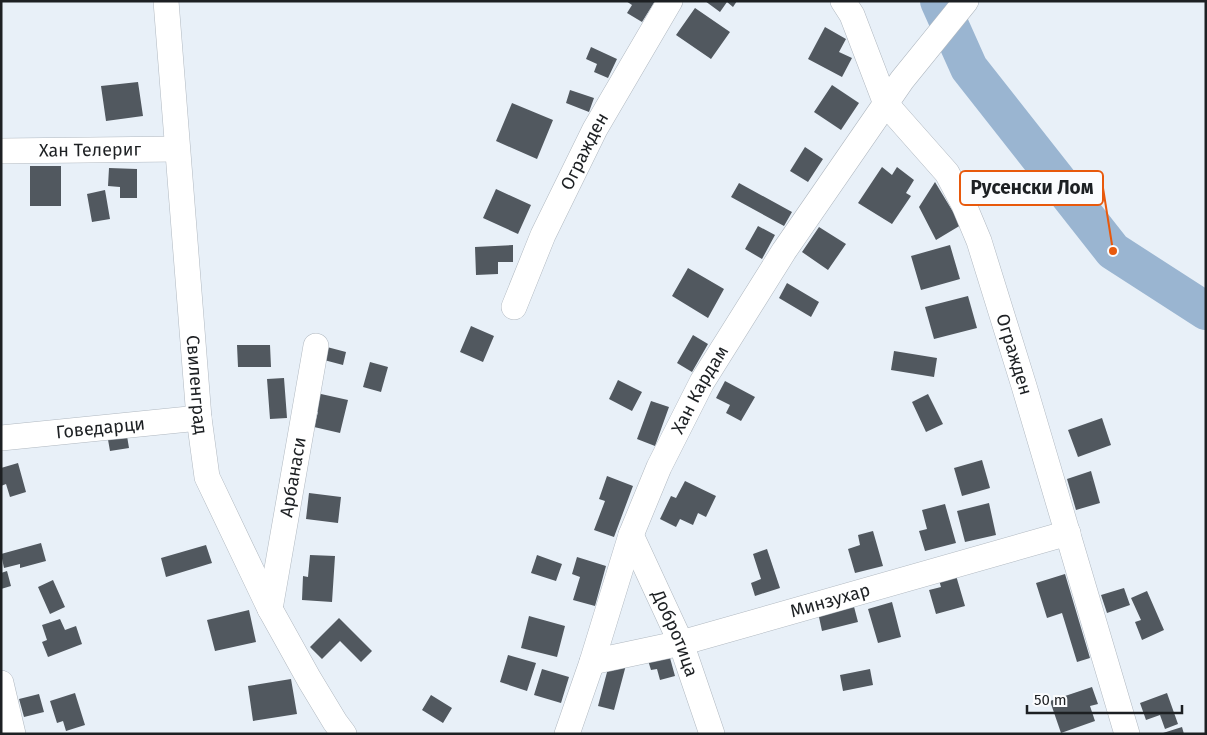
<svg xmlns="http://www.w3.org/2000/svg" width="1207" height="735" viewBox="0 0 1207 735" font-family="'Fira Sans',sans-serif">
  <style>
    .lines { fill: none; stroke-linecap: round; stroke-linejoin: round }
    .river { stroke: #9ab5d1; stroke-width: 38 }
    .building { fill: #51585f }
    .minor-casing { stroke: #b0b8c0; stroke-width: 26 }
    .minor { stroke: #fff; stroke-width: 25 }
    .labels { text-anchor: middle; stroke-width: 5; stroke-linejoin: round; paint-order: stroke }
    .street-label { font-size: 18px; fill: #1d2023; stroke: #fbfcfe }
    .leader { fill: none; stroke: #e8590c; stroke-width: 2 }
    .callout-dot { fill: #e8590c; stroke: #fbfcfe; stroke-width: 2 }
    .callout { fill: #fbfcfe; stroke: #e8590c; stroke-width: 2 }
    .callout-label { font-size: 19px; text-anchor: middle; font-weight: bold; fill: #1d2023 }
  </style>
  <rect width="100%" height="100%" fill="#e8f0f8"/>
  <g class="lines">
    <path class="river" d="M939 1 969 68 1113 251 1206 311"/>
  </g>
  <path class="building" d="M626 1H655L642 22 627 13 632 5Z
    M705 1H737L733 7 727 2 720 12Z
    M695 8 730 32 711 59 676 35Z
    M825 27 846 39 839 52 852 58 842 77 808 59Z
    M591 47 617 59 608 78 594 72 597 64 586 59Z
    M138 82 143 116 106 121 101 86Z
    M832 85 859 103 841 130 814 112Z
    M570 90 594 98 589 112 566 103Z
    M512 103 553 120 537 159 496 141Z
    M805 147 823 159 808 182 790 171Z
    M30 166H61V206H30Z
    M882 167 892 175 897 167 914 180 906 193 911 196 892 224 858 203Z
    M109 168 137 169V198H120V187L108 186Z
    M935 182 961 225 936 240 919 207Z
    M739 183 792 212 784 226 731 197Z
    M496 189 531 205 518 234 483 218Z
    M105 190 110 219 92 222 87 194Z
    M758 226 775 235 762 259 745 249Z
    M819 227 846 244 828 270 802 252Z
    M513 245V262H498V274L476 275 475 247Z
    M950 245 960 279 921 290 911 256Z
    M688 268 724 289 708 318 672 296Z
    M787 283 819 302 811 317 779 298Z
    M968 296 977 328 934 339 925 307Z
    M471 326 494 336 483 362 460 352Z
    M693 335 708 344 692 372 677 363Z
    M237 345H270L271 367H238Z
    M327 347 346 352 343 365 324 360Z
    M894 351 937 358 934 377 891 370Z
    M370 362 388 367 381 392 363 387Z
    M284 378 287 418 270 419 267 379Z
    M618 380 642 392 632 411 609 399Z
    M725 381 755 397 741 421 726 413 730 405 716 398Z
    M312 392 348 400 340 433 314 427 318 412 307 409Z
    M928 394 943 424 926 432 912 402Z
    M651 401 669 407 655 446 637 439Z
    M1102 418 1111 445 1078 457 1068 430Z
    M126 430 129 448 110 451 107 434Z
    M982 460 990 488 962 496 954 468Z
    M18 463 26 492 10 497 6 484 1 486V468Z
    M1091 471 1100 503 1076 510 1067 479Z
    M607 476 633 486 614 537 594 530 605 501 599 499Z
    M685 481 716 496 706 517 698 513 693 525 680 519 676 527 660 519 671 496 676 498Z
    M309 493 341 497 338 523 306 519Z
    M989 503 996 535 965 542 957 511Z
    M945 504 956 543 925 551 919 531 927 529 922 510Z
    M873 531 883 566 855 573 848 549 860 545 858 535Z
    M41 543 46 561 20 568V564L4 568 1 554Z
    M206 545 212 563 166 577 161 558Z
    M767 549 780 588 755 596 751 583 761 579 753 554Z
    M310 555 335 556 332 602 302 600 303 576 308 577Z
    M537 555 562 564 556 581 531 573Z
    M577 557 606 566 595 606 573 600 580 577 572 574Z
    M7 571 11 586 1 589V573Z
    M955 572 965 606 936 614 929 590 941 587 938 577Z
    M1065 574 1090 658 1077 662 1062 613 1047 618 1036 583Z
    M53 580 65 607 50 614 38 587Z
    M1124 588 1130 605 1107 613 1101 595Z
    M1147 591 1164 630 1142 640 1135 622 1141 620 1131 598Z
    M852 599 858 622 822 631 817 608Z
    M892 602 901 637 878 643 868 609Z
    M249 610 256 642 215 651 207 620Z
    M529 616 565 626 557 657 521 648Z
    M339 618 372 651 361 662 340 641 322 659 310 647Z
    M60 619 65 630 76 626 82 644 48 657 42 642 47 640 42 625Z
    M667 647 675 676 660 680 657 669 651 670 646 654Z
    M508 655 536 663 527 691 500 682Z
    M610 661 626 665 614 710 598 706Z
    M542 669 569 677 561 703 534 695Z
    M870 669 873 685 843 691 840 675Z
    M291 679 297 714 253 721 248 686Z
    M1092 687 1098 704 1090 706 1095 721 1061 733 1050 701Z
    M75 693 85 725 66 731 63 721 57 723 50 701Z
    M1167 693 1178 724 1165 729 1160 715 1146 720 1140 703Z
    M39 694 44 712 24 717 19 699Z
    M431 695 452 708 443 723 422 710Z
    M1182 727 1184 734H1163V733Z"/>
  <g class="lines">
    <g class="minor-casing">
      <g id="minor">
        <path id="s1" d="M166 1 199 418 207 477 270 609 309 679 335 722 344 734"/>
        <path id="s2" d="M843 1 852 15 886 104 947 173 964 205 979 241 1024 386 1127 734"/>
        <path id="s3" d="M1 151 177 149"/>
        <path id="s4" d="M514 307 543 235 595 129 670 1"/>
        <path id="s5" d="M1 438 199 418"/>
        <path id="s6" d="M631 535 681 643 712 734"/>
        <path id="s7" d="M270 609 316 346"/>
        <path id="s8" d="M592 662 681 643 1068 533"/>
        <path d="M1 683 13 734"/>
        <path id="s9" d="M567 734 592 662 631 535 659 467 702 382 784 251 902 80 966 1"/>
      </g>
    </g>
    <use href="#minor" class="minor"/>
  </g>
  <g class="labels">
    <g class="street-label">
      <text dy="6" stroke="none"><textPath href="#s3" startOffset="89">Хан Телериг</textPath></text>
      <text dy="6" stroke="none"><textPath href="#s4" startOffset="171">Огражден</textPath></text>
      <text dy="6" stroke="none"><textPath href="#s2" startOffset="398">Огражден</textPath></text>
      <text dy="6" stroke="none"><textPath href="#s1" startOffset="385">Свиленград</textPath></text>
      <text dy="6" stroke="none"><textPath href="#s9" startOffset="370">Хан Кардам</textPath></text>
      <text dy="6" stroke="none"><textPath href="#s5" startOffset="100">Говедарци</textPath></text>
      <text dy="6" stroke="none"><textPath href="#s7" startOffset="134">Арбанаси</textPath></text>
      <text dy="6" stroke="none"><textPath href="#s8" startOffset="246">Минзухар</textPath></text>
      <text dy="6" stroke="none"><textPath href="#s6" startOffset="108">Добротица</textPath></text>
    </g>
  </g>
  <path class="leader" d="M1113 251L1103 188"/>
  <circle class="callout-dot" cx="1113" cy="251" r="5"/>
  <rect class="callout" x="960" y="171" width="143" height="34" rx="5"/>
  <g class="callout-label">
    <text x="1032" y="194">Русенски Лом</text>
  </g>
  <rect width="1207" height="735" fill="none" stroke="#1d2023" stroke-width="5"/>
  <path d="M1027 705v8h155v-8" fill="none" stroke="#1d2023" stroke-width="2.5"/>
  <text x="1034" y="705" font-size="15" fill="#1d2023" stroke="#fbfcfe" stroke-width="4" paint-order="stroke">50 m</text>
</svg>
